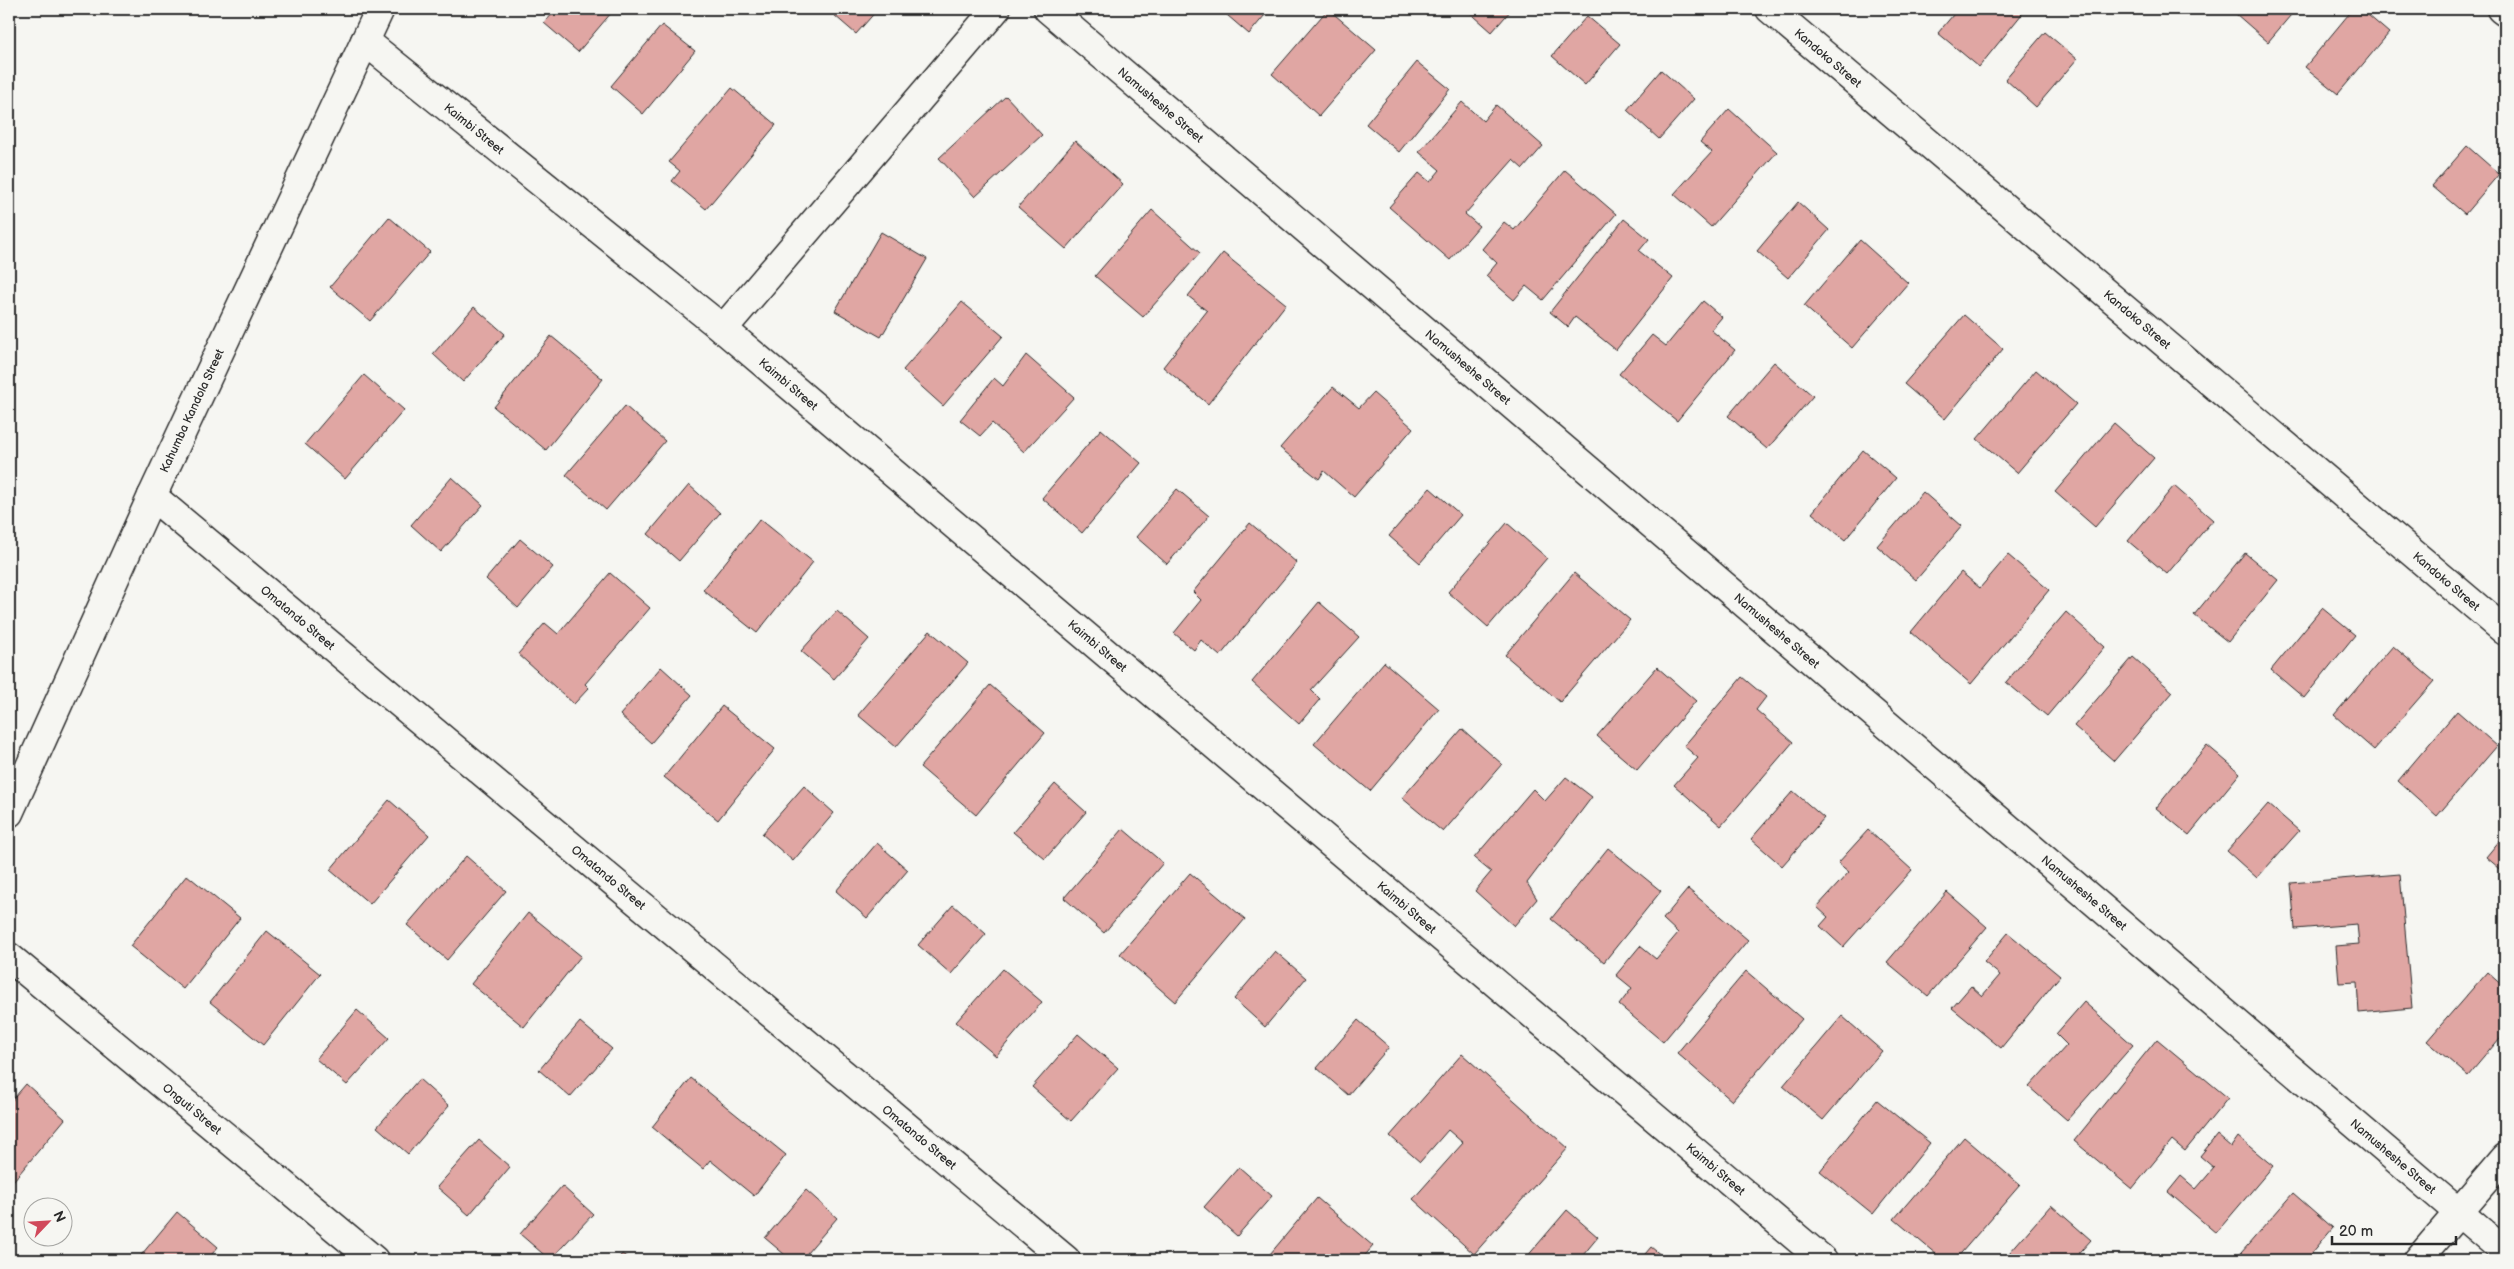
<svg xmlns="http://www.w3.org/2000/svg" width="2514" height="1269" viewBox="0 0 2514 1269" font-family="'Balsamiq Sans',sans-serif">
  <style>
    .building { fill: #e0a6a3; stroke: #2b2b2b }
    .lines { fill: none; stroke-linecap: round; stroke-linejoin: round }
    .minor-casing { stroke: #2b2b2b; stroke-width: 31 }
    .minor { stroke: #f6f6f2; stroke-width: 28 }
    .labels { text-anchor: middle; stroke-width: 5; stroke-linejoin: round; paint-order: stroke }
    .street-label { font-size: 12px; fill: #2b2b2b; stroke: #f6f6f2 }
  </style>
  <rect width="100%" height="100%" fill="#f6f6f2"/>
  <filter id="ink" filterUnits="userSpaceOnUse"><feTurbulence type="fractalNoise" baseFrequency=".02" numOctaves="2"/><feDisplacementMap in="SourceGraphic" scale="10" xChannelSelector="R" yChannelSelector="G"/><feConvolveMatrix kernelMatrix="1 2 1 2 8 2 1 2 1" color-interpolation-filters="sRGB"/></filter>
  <g filter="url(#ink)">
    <path class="building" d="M557 9H609L612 12 578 52 544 23Z
      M827 9H878L856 34Z
      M1220 9H1270L1249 34Z
      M1328 9 1376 50 1319 116 1272 74Z
      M1466 9H1512L1492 32Z
      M1958 9H2026L1979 67 1938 33Z
      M2240 9H2296L2268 42 2236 14Z
      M2353 9H2361L2389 33 2338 94 2305 67Z
      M1587 16 1620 44 1585 85 1552 56Z
      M662 25 695 51 643 114 611 86Z
      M2045 32 2077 59 2036 107 2005 79Z
      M1417 62 1450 89 1399 152 1366 124Z
      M1661 70 1694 99 1659 139 1627 110Z
      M732 88 776 125 706 209 672 181 680 171 669 162Z
      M1006 96 1042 135 975 197 939 158Z
      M1462 102 1483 121 1496 105 1543 146 1523 169 1513 160 1465 214 1479 226 1450 260 1389 207 1419 173 1430 182 1440 170 1419 152Z
      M1729 109 1777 152 1711 227 1674 194 1712 152 1700 142Z
      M1075 141 1123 184 1066 249 1018 207Z
      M2467 146 2499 174 2465 214 2432 186Z
      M1565 170 1616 214 1543 300 1526 286 1514 300 1486 276 1497 263 1482 249 1504 222 1514 230Z
      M1798 202 1829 230 1788 278 1757 251Z
      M1152 210 1200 253 1143 317 1095 276Z
      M389 217 430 252 370 321 330 287Z
      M1624 219 1649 239 1639 251 1673 278 1616 350 1575 317 1568 327 1550 312Z
      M881 232 927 259 881 337 835 311Z
      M1860 240 1908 283 1852 348 1804 306Z
      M1223 253 1286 304 1208 404 1163 367 1207 311 1188 296Z
      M1703 301 1722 317 1711 330 1735 350 1677 421 1619 374 1652 335 1666 346Z
      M962 302 1003 336 943 406 903 370Z
      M474 307 505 334 463 382 433 354Z
      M1964 315 2003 349 1945 419 1904 384Z
      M551 336 603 379 546 450 494 407Z
      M1026 355 1074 397 1024 452 992 423 980 436 960 420 994 378 1003 386Z
      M1774 362 1813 396 1767 449 1728 416Z
      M2036 370 2076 404 2017 473 1977 439Z
      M364 375 404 410 345 479 305 444Z
      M1333 387 1359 408 1373 393 1413 428 1354 497 1324 471 1319 479 1280 448Z
      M625 406 665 441 606 510 566 475Z
      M2114 423 2154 458 2095 527 2055 492Z
      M1101 429 1141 463 1082 533 1042 498Z
      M1863 450 1896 478 1845 540 1812 513Z
      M452 477 483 505 441 552 411 525Z
      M689 485 720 513 679 561 648 534Z
      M2174 486 2213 520 2167 574 2128 541Z
      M1430 488 1461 515 1420 563 1389 536Z
      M1177 489 1209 516 1167 564 1136 537Z
      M1923 492 1962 526 1916 580 1877 546Z
      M760 519 813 562 757 633 703 590Z
      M1250 523 1297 563 1220 656 1201 640 1194 650 1174 633 1201 600 1193 592Z
      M1507 523 1547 558 1488 627 1448 592Z
      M520 539 553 567 518 608 486 579Z
      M2245 553 2278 580 2228 642 2194 615Z
      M2008 555 2049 590 1971 684 1911 632 1961 572 1980 588Z
      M610 573 650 608 585 684 589 688 574 704 518 654 545 623 558 634Z
      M1574 573 1630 620 1560 702 1505 655Z
      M1319 602 1359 637 1311 690 1320 699 1299 724 1252 682Z
      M2322 608 2355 635 2304 698 2271 670Z
      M837 611 869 639 834 679 801 651Z
      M2066 612 2105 647 2047 716 2006 682Z
      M930 631 968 663 896 747 858 715Z
      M2393 646 2434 681 2374 750 2334 715Z
      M2133 657 2173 692 2114 761 2074 726Z
      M1384 662 1439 709 1370 791 1314 744Z
      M661 667 692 695 651 743 620 715Z
      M1657 667 1696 701 1637 770 1597 736Z
      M1742 677 1766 697 1756 710 1793 742 1721 826 1674 785 1698 758 1684 746Z
      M990 685 1045 733 976 815 920 767Z
      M722 706 775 749 718 820 664 777Z
      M2457 711 2497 746 2437 816 2398 781Z
      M1462 729 1502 764 1443 832 1402 798Z
      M2207 745 2240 773 2189 835 2156 808Z
      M1566 777 1592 797 1527 883 1537 899 1514 926 1475 891 1491 872 1474 858 1533 789 1545 801Z
      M1055 784 1086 812 1045 859 1013 832Z
      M804 786 834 813 793 861 762 834Z
      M1793 791 1824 818 1782 866 1751 839Z
      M389 800 429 835 370 904 330 870Z
      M2268 804 2299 831 2257 878 2227 851Z
      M1123 829 1163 863 1104 933 1064 898Z
      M1868 830 1912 870 1843 947 1820 926 1828 917 1817 907 1849 872 1838 863Z
      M2505 834V873L2486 857Z
      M877 843 908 870 867 918 836 891Z
      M1608 848 1661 891 1604 962 1551 919Z
      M466 856 506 891 447 960 407 925Z
      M1190 873 1245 919 1175 1002 1120 954Z
      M2400 874 2412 1008 2359 1013 2357 982 2339 983 2336 946 2359 944 2357 924 2295 929 2291 883Z
      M187 875 240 918 183 989 130 946Z
      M1688 889 1748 940 1663 1042 1619 1005 1632 988 1616 975 1640 946 1656 959 1678 933 1663 919Z
      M1947 892 1987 927 1928 996 1887 962Z
      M953 905 986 934 951 974 918 945Z
      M528 913 581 956 524 1027 471 984Z
      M267 931 320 974 263 1045 210 1002Z
      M2008 933 2060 976 2001 1048 1952 1008 1971 986 1982 996 2000 975 1984 962Z
      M1275 951 1306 978 1265 1027 1234 999Z
      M1003 969 1042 1002 996 1056 956 1022Z
      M1746 971 1802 1019 1732 1101 1677 1053Z
      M2487 972 2505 988V1032L2468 1076 2427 1041Z
      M2084 1002 2133 1045 2067 1120 2029 1087 2067 1045 2056 1034Z
      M357 1010 389 1038 347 1085 316 1059Z
      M1842 1016 1882 1051 1823 1120 1783 1086Z
      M1358 1020 1389 1047 1348 1095 1317 1068Z
      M580 1022 612 1049 570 1097 539 1070Z
      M1078 1034 1118 1068 1071 1121 1032 1087Z
      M2157 1039 2228 1098 2185 1151 2172 1140 2132 1189 2074 1141Z
      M1462 1054 1568 1148 1474 1254 1413 1199 1463 1143 1448 1130 1420 1162 1390 1136Z
      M691 1078 786 1155 754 1196 710 1160 703 1169 652 1127Z
      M419 1079 449 1106 408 1154 377 1127Z
      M26 1084 65 1119 9 1186V1104Z
      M1877 1100 1930 1143 1873 1214 1820 1171Z
      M2217 1135 2231 1147 2238 1137 2273 1166 2216 1233 2168 1192 2181 1176 2196 1189 2214 1168 2200 1156Z
      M1964 1137 2020 1185 1955 1260H1943L1894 1219Z
      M479 1140 510 1167 469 1215 437 1187Z
      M1239 1167 1272 1196 1237 1236 1204 1207Z
      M562 1186 593 1214 550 1260 520 1234Z
      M806 1190 837 1218 801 1260H791L765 1238Z
      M2293 1193 2333 1228 2306 1260H2235Z
      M1317 1198 1373 1246 1361 1260H1265Z
      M2051 1205 2091 1240 2073 1260H2003Z
      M1567 1210 1598 1237 1579 1260H1528L1526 1258Z
      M177 1212 218 1247 207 1260H137Z
      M1651 1247 1667 1260H1640Z
      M622 1254 631 1260H617Z"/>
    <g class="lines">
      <g class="minor-casing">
        <g id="minor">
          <path id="s1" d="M1048 9 2505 1252"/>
          <path id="s2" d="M1770 9 2505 631"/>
          <path d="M2501 9 2505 12"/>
          <path id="s3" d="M365 41 723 329 1823 1260"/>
          <path d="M723 329 996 9"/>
          <path id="s4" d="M152 496 1066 1260"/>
          <path id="s5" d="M9 813 152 496 380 9"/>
          <path id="s6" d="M9 957 374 1260"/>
          <path d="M2418 1260 2505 1158"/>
        </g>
      </g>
      <use href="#minor" class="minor"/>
    </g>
  </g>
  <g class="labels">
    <g class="street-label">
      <text dy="4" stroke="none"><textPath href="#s2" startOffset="76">Kandoko Street</textPath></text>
      <text dy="4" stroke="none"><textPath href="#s1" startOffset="148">Namusheshe Street</textPath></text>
      <text dy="4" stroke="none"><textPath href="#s3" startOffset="140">Kaimbi Street</textPath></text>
      <text dy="4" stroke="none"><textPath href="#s2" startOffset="481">Kandoko Street</textPath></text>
      <text dy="4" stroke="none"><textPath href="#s1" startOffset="552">Namusheshe Street</textPath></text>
      <text dy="4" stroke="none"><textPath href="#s3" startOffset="545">Kaimbi Street</textPath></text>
      <text dy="4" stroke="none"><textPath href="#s5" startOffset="442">Kahumba Kandola Street</textPath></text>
      <text dy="4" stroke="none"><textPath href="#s2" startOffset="886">Kandoko Street</textPath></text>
      <text dy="4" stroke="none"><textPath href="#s4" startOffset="190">Omatando Street</textPath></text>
      <text dy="4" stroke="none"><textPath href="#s1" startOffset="958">Namusheshe Street</textPath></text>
      <text dy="4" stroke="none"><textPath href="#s3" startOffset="950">Kaimbi Street</textPath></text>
      <text dy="4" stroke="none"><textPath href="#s4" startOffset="595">Omatando Street</textPath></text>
      <text dy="4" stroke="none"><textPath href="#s1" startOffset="1362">Namusheshe Street</textPath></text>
      <text dy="4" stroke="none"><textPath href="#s3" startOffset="1355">Kaimbi Street</textPath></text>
      <text dy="4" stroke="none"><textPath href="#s6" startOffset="238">Onguti Street</textPath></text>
      <text dy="4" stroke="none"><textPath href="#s4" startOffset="1000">Omatando Street</textPath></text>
      <text dy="4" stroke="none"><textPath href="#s1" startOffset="1768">Namusheshe Street</textPath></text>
      <text dy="4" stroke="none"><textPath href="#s3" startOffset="1760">Kaimbi Street</textPath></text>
    </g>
  </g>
  <rect width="2514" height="1269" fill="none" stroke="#f6f6f2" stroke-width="30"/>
  <rect x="15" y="15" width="2484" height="1239" fill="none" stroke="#2b2b2b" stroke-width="2" filter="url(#ink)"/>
  <g transform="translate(48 1222) rotate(65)"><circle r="24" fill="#f6f6f2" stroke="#a5a5a2"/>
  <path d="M0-4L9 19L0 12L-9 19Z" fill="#d1495b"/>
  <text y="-8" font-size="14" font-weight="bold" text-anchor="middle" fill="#2b2b2b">N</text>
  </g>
  <path d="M2332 1236v8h124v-8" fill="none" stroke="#2b2b2b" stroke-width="2.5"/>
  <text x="2339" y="1236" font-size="15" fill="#2b2b2b" stroke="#f6f6f2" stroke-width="4" paint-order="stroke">20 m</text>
</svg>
